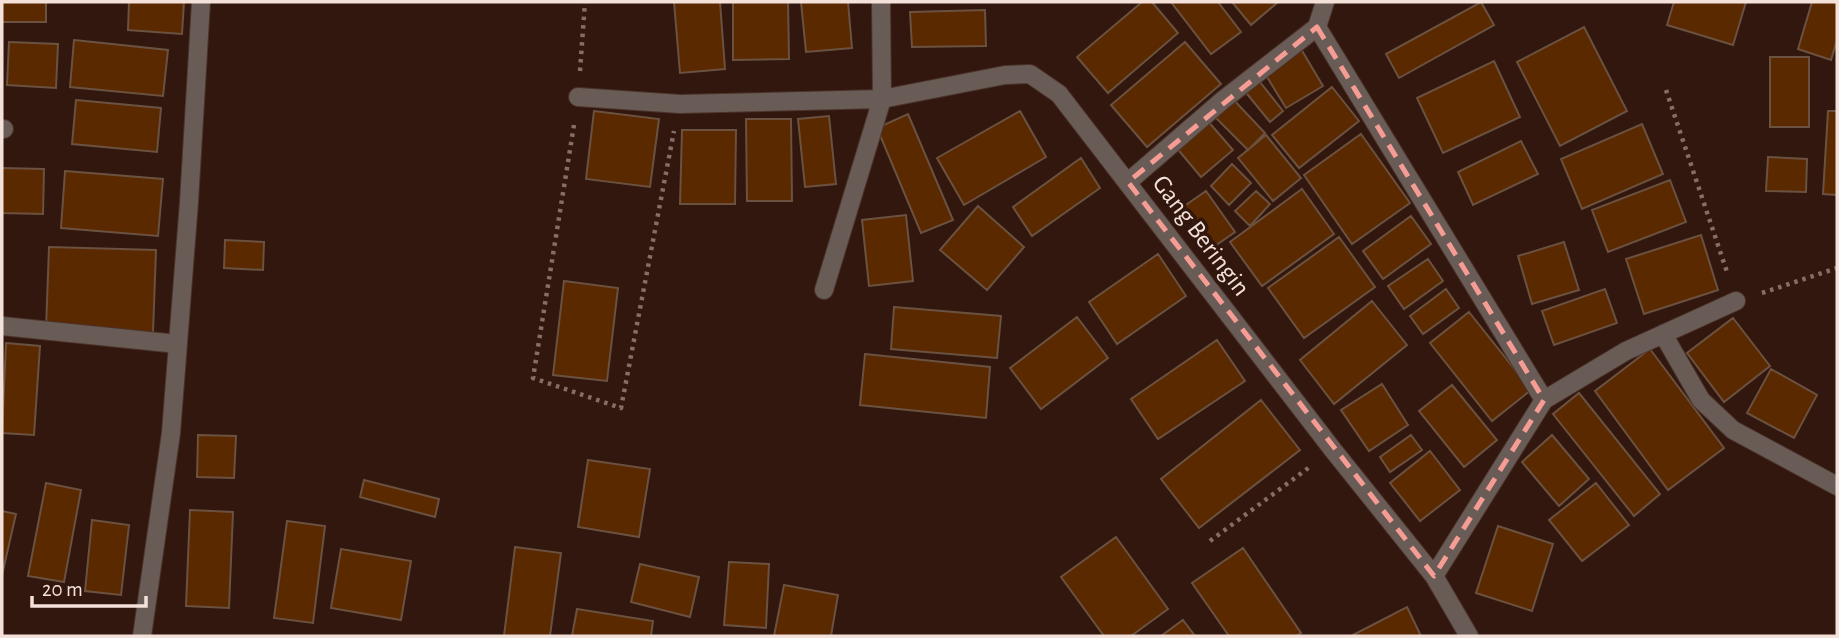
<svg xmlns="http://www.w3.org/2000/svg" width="1839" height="638" viewBox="0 0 1839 638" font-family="'Alegreya Sans',sans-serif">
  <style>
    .building { fill: #5a2900; stroke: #6b513f; stroke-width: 2 }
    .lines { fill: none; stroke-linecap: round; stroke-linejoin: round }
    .minor-casing { stroke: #4c332b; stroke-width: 20 }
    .path { stroke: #856e66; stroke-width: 4.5; stroke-dasharray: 3.5 5; stroke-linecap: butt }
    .minor { stroke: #695b55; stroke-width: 18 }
    .marked { fill: none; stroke: #f59c94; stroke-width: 5; stroke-dasharray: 14 9; stroke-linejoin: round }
    .labels { text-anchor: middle; stroke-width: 7; stroke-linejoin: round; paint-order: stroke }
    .street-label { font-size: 26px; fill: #f3e1da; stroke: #31170e }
  </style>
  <rect width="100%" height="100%" fill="#31170e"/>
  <path class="building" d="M2 2H46V22H2Z
    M129 2H184L182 34 128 30Z
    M674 2H720L725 69 680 73Z
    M733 2H788L789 59 733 60Z
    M801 2H848L852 48 806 52Z
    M1142 2H1152L1178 33 1108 93 1077 57Z
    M1171 2H1218L1241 32 1211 54Z
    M1232 2H1278L1251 25Z
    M1481 2 1494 25 1399 78 1386 54Z
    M1674 2H1746L1733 45 1667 25Z
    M1812 2H1837V40L1831 60 1798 49Z
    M985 10 986 46 912 47 910 12Z
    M1584 27 1627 111 1560 146 1517 62Z
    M74 40 168 50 163 96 70 87Z
    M9 42 58 44 56 88 7 85Z
    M1185 42 1221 84 1147 147 1111 105Z
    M1301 49 1323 86 1286 108 1264 72Z
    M1770 57H1809V127H1770Z
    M1494 61 1520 117 1443 153 1417 98Z
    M1256 77 1283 111 1270 122 1243 89Z
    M1332 87 1359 121 1299 168 1272 135Z
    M1230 96 1265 133 1248 150 1212 114Z
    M76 100 161 108 157 152 72 144Z
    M594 111 659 119 650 187 586 179Z
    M1020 111 1046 157 964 205 937 158Z
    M1828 111H1837V195L1823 194Z
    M908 114 953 220 921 233 877 128Z
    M829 116 836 184 805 187 798 119Z
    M746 119H791L792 201H747Z
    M1206 119 1233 150 1201 177 1175 146Z
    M1642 124 1663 174 1582 209 1561 159Z
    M682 130H736L735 204H680Z
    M1361 134 1410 203 1352 244 1304 175Z
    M1266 135 1301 178 1273 201 1238 158Z
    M1521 141 1538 174 1473 205 1458 172Z
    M1768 157 1807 159 1806 192 1766 191Z
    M1081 158 1100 188 1032 236 1013 207Z
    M1232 164 1251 183 1229 205 1211 186Z
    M2 168 44 169 43 214 2 213Z
    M65 171 163 179 158 236 61 228Z
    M1670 180 1686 222 1608 252 1592 210Z
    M1302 189 1334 234 1262 286 1230 242Z
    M1206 191 1235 232 1212 248 1183 207Z
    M1256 191 1270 204 1250 226 1235 211Z
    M978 206 1024 247 987 290 940 250Z
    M906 215 913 281 869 286 862 220Z
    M1411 216 1431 244 1383 279 1363 251Z
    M1701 235 1718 290 1644 314 1626 259Z
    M1339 237 1375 287 1304 338 1268 288Z
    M225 240 264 242 263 270 224 268Z
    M1564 242 1579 290 1532 304 1518 256Z
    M49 247 156 250 153 333 46 329Z
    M1158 254 1186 296 1117 344 1089 302Z
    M1428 259 1443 281 1404 309 1388 286Z
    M564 281 618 288 607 381 553 375Z
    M1446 289 1459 308 1423 334 1410 316Z
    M1605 289 1617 323 1554 345 1542 311Z
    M1372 301 1407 345 1334 404 1300 360Z
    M894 307 1001 316 997 358 891 349Z
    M1469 312 1531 390 1492 421 1430 343Z
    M1077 317 1108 358 1041 409 1010 368Z
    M1733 318 1770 366 1724 402 1687 353Z
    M1217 340 1245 381 1158 439 1131 399Z
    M6 343 40 346 34 435 2 433Z
    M1650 349 1724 448 1668 490 1595 391Z
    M865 354 990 367 986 418 860 405Z
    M1771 369 1817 395 1794 438 1747 413Z
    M1382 384 1408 425 1369 451 1341 410Z
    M1452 385 1497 440 1464 467 1419 411Z
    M1579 393 1660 494 1634 516 1553 414Z
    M1261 400 1300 450 1199 528 1161 479Z
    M198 435 236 436 234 478 197 477Z
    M1411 435 1422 450 1390 472 1380 457Z
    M1552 435 1589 479 1559 506 1522 462Z
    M1430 451 1460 490 1420 521 1390 483Z
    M588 460 650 469 639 537 578 527Z
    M364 480 439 499 435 517 360 497Z
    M46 483 81 490 64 582 28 576Z
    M1596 483 1629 525 1582 561 1549 520Z
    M190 510 233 512 229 608 186 606Z
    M2 511 16 514 2 575Z
    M92 520 129 525 121 595 85 591Z
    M287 521 325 526 313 623 274 618Z
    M1498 526 1553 544 1532 611 1476 593Z
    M1116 537 1168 609 1131 636H1104L1061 577Z
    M515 547 561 553 550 636H504Z
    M1243 548 1301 633 1296 636H1229L1192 583Z
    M341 549 411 561 401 620 331 608Z
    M729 562 769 564 766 628 724 625Z
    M640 564 699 577 690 617 631 602Z
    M784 585 838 595 831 636H774Z
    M1407 607 1421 636H1351Z
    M577 609 653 621 651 636H572Z
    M1183 620 1195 636H1161Z"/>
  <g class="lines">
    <g class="minor-casing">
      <path id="minor" d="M881 2 882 99 1005 75 1030 74 1059 94 1333 450 1434 576 1469 636
        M1317 27 1544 400
        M578 97 680 104 882 99 824 290
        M2 129H4
        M1128 182 1223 100 1317 27 1325 2
        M2 326 178 344
        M1663 334 1701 400 1733 430 1837 486
        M1434 576 1544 400 1626 351 1736 301
        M142 636 171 433 189 202 201 2"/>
    </g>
    <path class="path" d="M580 71 585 2
      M1666 90 1728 275
      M574 125 533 378 621 408 674 131
      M1762 293 1837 268
      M1210 541 1311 466"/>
    <use href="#minor" class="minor"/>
  </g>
  <path class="marked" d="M1317 27 1544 400 1434 576 1128 182Z"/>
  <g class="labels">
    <g class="street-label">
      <text transform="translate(1202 235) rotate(53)" y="9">Gang Beringin</text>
    </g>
  </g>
  <rect width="1839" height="638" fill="none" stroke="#f3e1da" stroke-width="7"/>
  <path d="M32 596v10h114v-10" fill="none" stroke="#f3e1da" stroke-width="3.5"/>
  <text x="42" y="596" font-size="21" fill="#f3e1da" stroke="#31170e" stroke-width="5" paint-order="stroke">20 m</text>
</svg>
